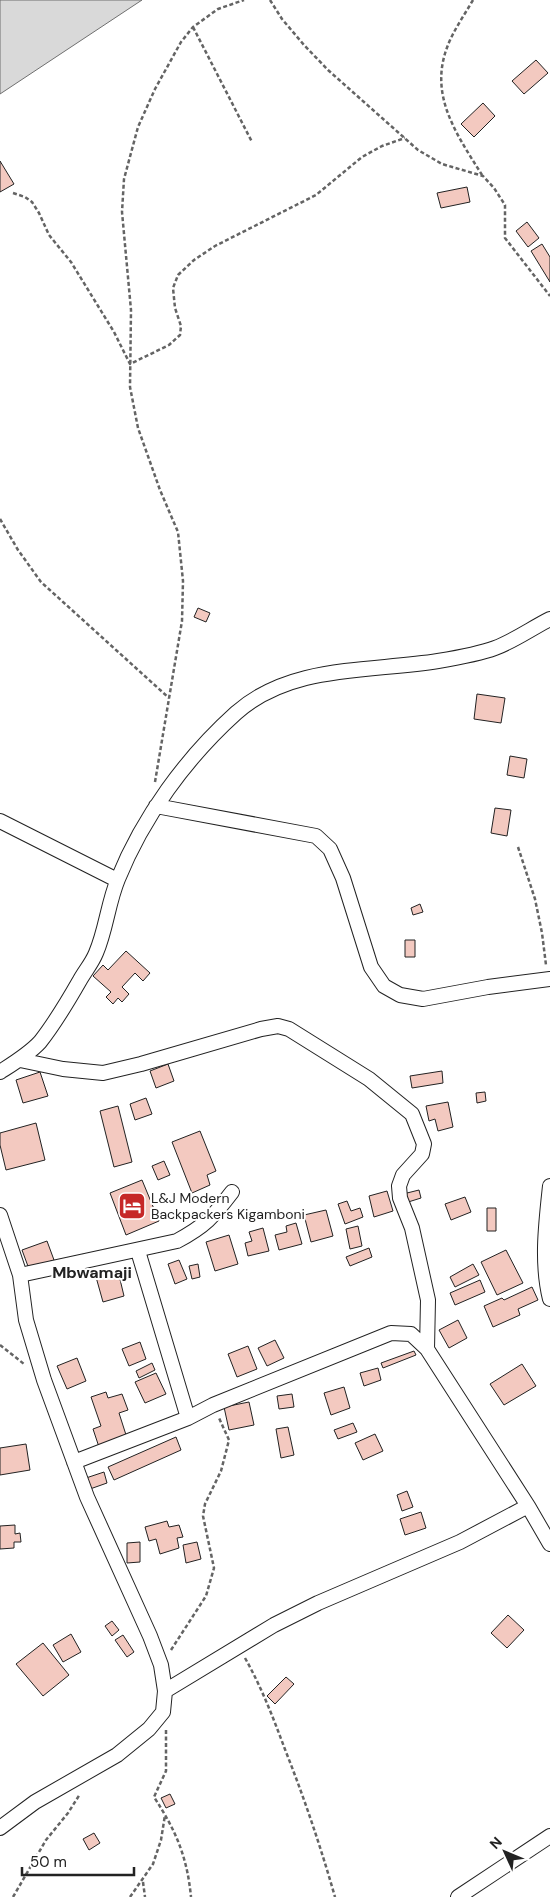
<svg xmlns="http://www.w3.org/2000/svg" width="550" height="1897" viewBox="0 0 550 1897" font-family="'DM Sans',sans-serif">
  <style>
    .water { fill: #d9d9d9; stroke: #6f6f6f }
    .building { fill: #f3c9c0; stroke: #222 }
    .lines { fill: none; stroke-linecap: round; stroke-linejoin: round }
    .minor-casing { stroke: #222; stroke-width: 16 }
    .path { stroke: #646464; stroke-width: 2.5; stroke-dasharray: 4 2.5; stroke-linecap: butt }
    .minor { stroke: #fff; stroke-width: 14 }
    .labels { text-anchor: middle; stroke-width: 4; stroke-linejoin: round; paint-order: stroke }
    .poi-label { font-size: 14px; fill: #222; stroke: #fff; text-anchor: start }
    .quarter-label { font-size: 16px; font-weight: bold; fill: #222; stroke: #fff }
  </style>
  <rect width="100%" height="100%" fill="#fff"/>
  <path class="water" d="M0 0H142L0 94Z"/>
  <path class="building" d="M536 60 548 73 524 94 512 81Z
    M483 103 495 116 474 137 461 124Z
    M0 161 14 184 0 192Z
    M467 187 470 202 441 208 437 193Z
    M527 222 539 238 528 247 516 231Z
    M542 244 550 257V282L531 251Z
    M198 608 210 613 206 622 194 617Z
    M477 694 505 698 501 723 474 719Z
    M510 756 527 759 524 778 507 775Z
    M495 808 511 810 507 836 491 833Z
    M420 904 423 912 413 915 411 908Z
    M405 940H415V957H405Z
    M126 951 150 973 143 981 135 973 122 987 129 994 122 1002 118 998 113 1004 106 997 111 992 93 976 103 965 108 970Z
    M168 1064 174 1081 156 1088 150 1071Z
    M442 1071 443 1083 412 1088 410 1076Z
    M40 1072 48 1096 23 1103 16 1080Z
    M485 1092 486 1101 477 1103 476 1093Z
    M146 1098 152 1114 135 1120 130 1104Z
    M448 1102 453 1127 438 1131 435 1119 429 1121 426 1106Z
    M118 1106 132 1162 114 1167 100 1111Z
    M36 1123 45 1160 6 1170 0 1145V1133Z
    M200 1131 216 1171 207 1175 210 1185 192 1193 172 1142Z
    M164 1161 170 1175 158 1180 152 1166Z
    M142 1180 159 1221 126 1235 110 1193Z
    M419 1190 421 1198 405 1203 403 1194Z
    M387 1191 393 1211 374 1217 369 1196Z
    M465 1197 471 1212 451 1220 445 1204Z
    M347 1201 351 1211 360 1208 363 1217 345 1224 338 1204Z
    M487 1208H496V1231H487Z
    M326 1210 333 1236 311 1242 304 1215Z
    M296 1223 302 1244 279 1250 275 1235 287 1232 286 1226Z
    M358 1226 362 1246 350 1249 346 1229Z
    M263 1228 269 1251 248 1256 245 1243 252 1241 249 1232Z
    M229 1235 238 1264 215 1271 206 1242Z
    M47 1241 54 1260 29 1269 22 1250Z
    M369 1248 372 1257 350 1266 346 1257Z
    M506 1250 523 1283 497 1295 481 1262Z
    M179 1260 187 1279 175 1284 168 1264Z
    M198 1264 200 1277 192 1279 189 1266Z
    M473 1264 479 1275 455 1287 450 1277Z
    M118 1271 124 1296 103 1302 96 1277Z
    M480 1280 485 1292 455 1305 450 1293Z
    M532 1287 538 1300 518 1309 520 1315 493 1327 484 1306 502 1298 504 1300Z
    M458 1320 467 1338 449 1348 439 1330Z
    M275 1340 284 1358 267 1366 258 1348Z
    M140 1342 146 1359 129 1366 122 1349Z
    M248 1346 257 1369 237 1377 228 1354Z
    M414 1351 416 1355 383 1368 381 1363Z
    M77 1358 86 1381 67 1389 57 1366Z
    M152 1363 155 1370 139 1378 136 1371Z
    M522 1364 536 1386 504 1405 490 1384Z
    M378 1368 381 1380 364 1386 360 1373Z
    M156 1373 166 1394 145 1403 135 1382Z
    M344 1387 350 1408 331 1415 324 1393Z
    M106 1392 108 1398 122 1394 128 1410 119 1413 127 1438 99 1447 93 1429 101 1426 91 1397Z
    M292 1394 294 1407 279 1409 277 1396Z
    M249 1402 254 1425 229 1430 224 1407Z
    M353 1423 357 1432 338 1439 334 1430Z
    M288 1427 294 1455 281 1458 276 1429Z
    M375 1434 383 1451 363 1460 355 1443Z
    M176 1437 181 1450 114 1480 108 1467Z
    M26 1444 30 1470 0 1475V1448Z
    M104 1472 107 1483 90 1489 86 1478Z
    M407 1491 413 1507 402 1511 397 1495Z
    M421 1512 426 1528 405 1535 400 1519Z
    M167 1521 169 1527 179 1525 183 1537 177 1538 179 1548 160 1554 156 1539 149 1541 145 1527Z
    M15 1525V1534L20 1533 21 1542H14V1548L0 1549V1526Z
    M140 1542V1562L127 1563V1543Z
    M197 1542 201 1559 186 1563 183 1545Z
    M508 1615 524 1630 507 1648 491 1633Z
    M112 1621 119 1630 112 1636 105 1626Z
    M71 1634 81 1652 63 1662 53 1645Z
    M123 1635 134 1652 127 1657 115 1640Z
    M43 1643 69 1675 43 1696 16 1664Z
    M286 1677 294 1684 275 1704 267 1696Z
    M170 1794 175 1804 166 1808 161 1798Z
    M94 1833 100 1843 89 1850 83 1839Z"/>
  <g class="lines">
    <g class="minor-casing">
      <path id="minor" d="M156 806 316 836 330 849 343 878 371 967 384 986 400 995 423 999 488 987 550 979
        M0 821 117 880
        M20 1060 63 1069 103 1073 141 1064 261 1029 278 1026 289 1029 369 1079 412 1114 424 1144 422 1154 403 1175 399 1186 400 1198 412 1228 428 1300 427 1349
        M0 1072C14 1063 29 1054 40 1042 55 1023 68 1001 80 980 85 971 92 963 96 953 106 930 108 903 118 879 143 817 186 758 236 713 291 664 370 672 438 661 456 658 479 654 495 648 514 641 532 628 550 619
        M550 1186C546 1223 541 1263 550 1299
        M0 1215 20 1275 26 1320 44 1380 87 1497 150 1636 161 1665 165 1691 163 1712 149 1729 117 1755 35 1802 0 1828
        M138 1251 188 1418
        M20 1275 177 1241C205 1226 213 1217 232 1192
        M74 1462 188 1418 213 1405 391 1333 411 1334 427 1349 528 1506 550 1544
        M165 1691 274 1625 318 1603 460 1542 528 1506
        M458 1897 550 1836"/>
    </g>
    <path class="path" d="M270 0 282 19 304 45 328 70 418 150 442 164 483 176 494 188 505 205V238L550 296
      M473 0C466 12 458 24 452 36 425 90 454 130 482 175
      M193 27 252 142
      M13 193 25 197 32 202 39 213 49 235 71 262 114 332 130 364 169 345 180 335 181 326 175 308 173 288 178 275 194 260 215 246 316 195 362 157 382 146 405 138
      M0 519 18 550 41 582 169 698
      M155 782 182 621 183 581 178 532 160 490 138 428 130 387 131 310 122 212 124 179 138 127 155 89 181 42 193 27 218 9 244 0
      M518 847 535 899 542 933 546 965
      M0 1345 24 1364
      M171 1650 206 1596 214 1568 203 1516 205 1504 221 1471 229 1440 219 1418
      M245 1658C262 1688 274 1720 286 1752 305 1800 321 1848 335 1897
      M166 1730V1771L154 1797C176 1831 187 1856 191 1897
      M143 1882 145 1897
      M13 1897 46 1840 68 1813 80 1794
      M130 1897 153 1864 161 1840 165 1815"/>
    <use href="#minor" class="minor"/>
  </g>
  <defs>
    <g id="hotel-square" transform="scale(1.4375)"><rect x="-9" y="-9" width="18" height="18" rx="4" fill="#c62828" stroke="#fff"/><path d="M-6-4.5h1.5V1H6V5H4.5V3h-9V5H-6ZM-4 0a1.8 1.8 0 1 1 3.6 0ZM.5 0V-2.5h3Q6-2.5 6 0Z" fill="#fff"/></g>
  </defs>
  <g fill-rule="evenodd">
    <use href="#hotel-square" x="132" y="1206"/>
  </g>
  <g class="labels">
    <g class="poi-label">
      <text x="151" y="1203">L&amp;J Modern<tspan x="151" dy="16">Backpackers Kigamboni</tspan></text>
    </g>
    <g class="quarter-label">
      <text x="92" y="1278">Mbwamaji</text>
    </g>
  </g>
  <g transform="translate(505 1852) rotate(314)" stroke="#ffffff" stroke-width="4" paint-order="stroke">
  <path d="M0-4L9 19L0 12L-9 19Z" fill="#222222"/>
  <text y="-8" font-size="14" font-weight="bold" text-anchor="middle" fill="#222222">N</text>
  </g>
  <path d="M22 1867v8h112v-8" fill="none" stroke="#222222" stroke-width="2.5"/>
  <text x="30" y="1867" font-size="15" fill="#222222" stroke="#ffffff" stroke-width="4" paint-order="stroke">50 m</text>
</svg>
